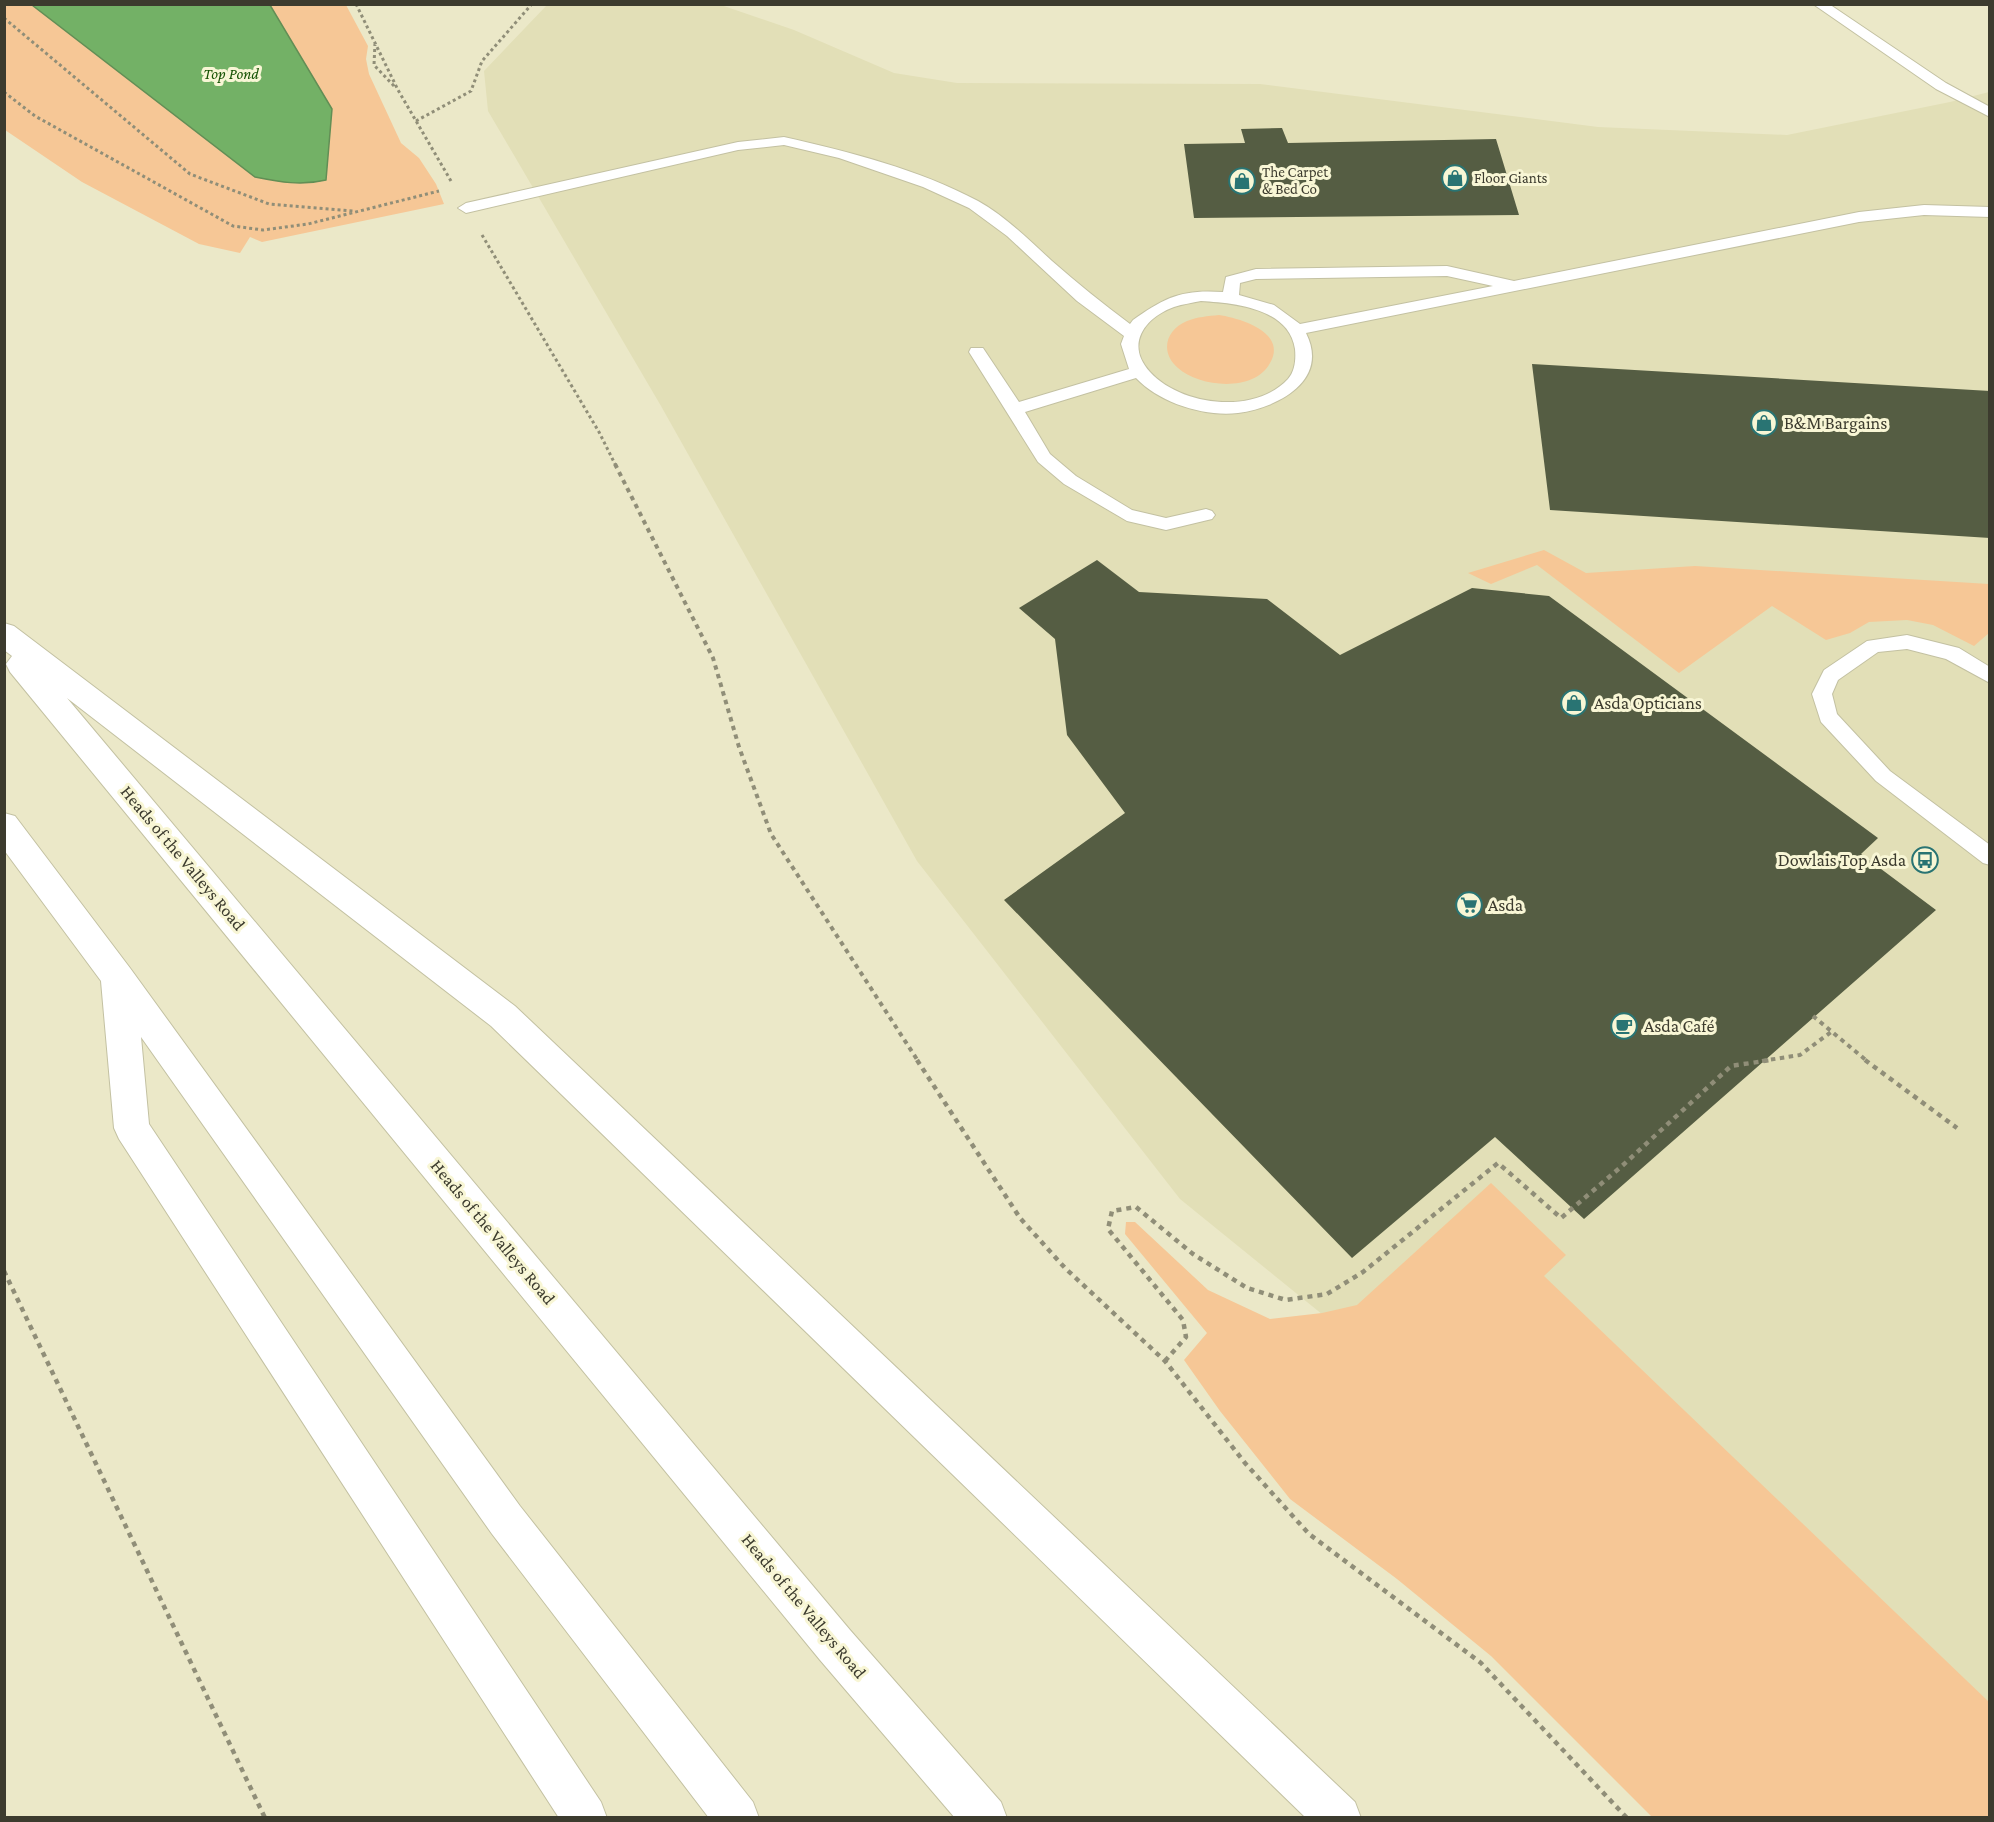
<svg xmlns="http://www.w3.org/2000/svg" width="1994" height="1822" viewBox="0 0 1994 1822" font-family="'Crimson Pro',serif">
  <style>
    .built { fill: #e2dfb7 }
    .green { fill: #f6c796 }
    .water { fill: #73b166; stroke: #628e55; stroke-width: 1.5 }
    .building { fill: #555d43 }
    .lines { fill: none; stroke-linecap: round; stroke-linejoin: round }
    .lane-casing { stroke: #c3c1a2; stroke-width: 2 }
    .highway-casing { stroke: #c3c1a2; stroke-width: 2 }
    .path-far2 { stroke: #908e78; stroke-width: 3; stroke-dasharray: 3 3; stroke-linecap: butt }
    .path-far1 { stroke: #908e78; stroke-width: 4; stroke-dasharray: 4.5 4.5; stroke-linecap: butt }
    .path { stroke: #908e78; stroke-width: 4.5; stroke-dasharray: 5 5; stroke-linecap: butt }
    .lane { fill: #fff; fill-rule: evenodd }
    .highway { fill: #fff; fill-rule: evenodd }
    .labels { text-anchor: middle; stroke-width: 6; stroke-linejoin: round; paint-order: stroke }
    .far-poi-label { font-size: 15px; fill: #3c3b2e; stroke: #f8f6d5; text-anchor: start }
    .far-water-label { font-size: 16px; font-style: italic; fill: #155203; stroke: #f8f6d5 }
    .poi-label { font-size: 18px; fill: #3c3b2e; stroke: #f8f6d5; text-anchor: start }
    .street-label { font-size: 18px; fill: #3c3b2e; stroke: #f8f6d5 }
  </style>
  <rect width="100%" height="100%" fill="#ebe8c8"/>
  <path class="built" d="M718 4 794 30 894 73 957 83 1260 84 1598 127 1787 135 1950 102 1989 92V1817H1942L1180 1199 917 861 661 406 488 111 484 71 547 5Z"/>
  <path class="green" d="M4 5H32L255 177 297 52 270 5H346L368 46 366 59 369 74 401 143 419 158 436 184 444 204 262 242 250 237 240 253 199 244 82 182 5 130Z
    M1219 315C1239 318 1288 332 1270 363 1254 393 1199 387 1178 368 1160 353 1165 330 1187 321 1197 317 1208 316 1219 315Z
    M1544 550 1586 573 1695 566 1989 584V633L1974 646 1933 625 1907 620 1869 622 1850 633 1826 640 1772 606 1679 673 1537 565 1491 584 1468 573Z
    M1491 1183 1566 1255 1544 1276 1989 1702V1817H1652L1491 1656 1397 1579 1290 1499 1220 1411 1184 1360 1207 1333 1125 1234 1126 1222H1135L1208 1290 1270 1319 1322 1313 1357 1305Z"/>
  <path class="water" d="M32 5H270L332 109 326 180C301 186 280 182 255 177Z"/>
  <path class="building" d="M1282 128 1288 143 1496 139 1519 215 1194 218 1184 144 1245 143 1241 129Z
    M1532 364 1990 391V538L1550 510Z
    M1097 560 1139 592 1267 599 1340 655 1472 588 1549 596 1878 838 1861 854 1936 910 1584 1219 1495 1137 1352 1258 1004 900 1125 813 1067 735 1055 639 1019 608Z"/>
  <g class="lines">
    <g class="lane-casing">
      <path id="lane" d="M1813 4H1829L1946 83 1990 107V117L1936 89Z
        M784 137C850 152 918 169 978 201 1005 216 1029 240 1052 261 1077 283 1103 304 1130 324L1133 320C1165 297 1183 289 1223 292L1226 277 1256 269 1447 266 1514 281 1859 212 1924 205 1990 207V217L1924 215 1859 222 1306 333C1330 381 1277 408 1238 413 1204 417 1160 403 1136 378L1025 412 1050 454 1076 476 1132 510 1166 518 1206 509 1212 511 1215 515 1212 519 1166 530 1127 521 1064 484 1038 462 969 352 971 348H983L1019 402 1129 369 1121 344 1124 336 1077 301 1007 236 969 208 923 187 839 158 784 145 738 150 466 213 458 208 466 203 738 142ZM1447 276 1493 286 1300 324 1274 305 1239 295 1240 283 1256 279ZM1201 301C1234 303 1289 308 1295 349 1296 359 1295 371 1288 379 1255 415 1181 406 1150 372 1125 345 1144 318 1174 307 1183 304 1192 303 1201 301Z
        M1907 635 1959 648 1990 667V683L1946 659 1907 649 1878 652 1838 680 1832 694 1837 714 1890 771 1990 845V865L1983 863 1876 781 1821 722 1812 694 1824 670 1867 641Z"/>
    </g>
    <g class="highway-casing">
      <path id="highway" d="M4 623 14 626 515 1006 1355 1802 1361 1818H1306L491 1026 67 698 850 1630 1001 1802 1007 1818H955L820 1660 10 672 6 664 12 656 4 650Z
        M4 813 15 816 130 968 520 1506 753 1802 759 1818H709L492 1534 141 1037 149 1124 601 1802 607 1818H559L119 1139 114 1128 101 981 4 850Z"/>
    </g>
    <path class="path-far2" d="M356 4 398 90 451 181
      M4 18 190 174 269 204 354 211
      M375 43 374 65 395 87
      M4 92 35 116 233 226 263 230 308 224 439 191
      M416 121 471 91 482 61 532 4
      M482 235 599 432 616 466"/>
    <path class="path-far1" d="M615 464 713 658 739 747 771 834 918 1061
      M1813 1016 1867 1061
      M1762 1061 1800 1055 1831 1032"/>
    <path class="path" d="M917 1060 1020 1218 1065 1268 1165 1361 1245 1463 1309 1534 1481 1663 1627 1818
      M1865 1060 1957 1128
      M4 1271 265 1818
      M1165 1361 1186 1337 1183 1320 1108 1229 1112 1211 1136 1207 1193 1254 1247 1288 1286 1300 1327 1294 1363 1272 1498 1163 1561 1218 1622 1166 1731 1066 1771 1060"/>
    <use href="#lane" class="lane"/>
    <use href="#highway" class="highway"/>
  </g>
  <defs>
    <g id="shop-ring" transform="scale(1.35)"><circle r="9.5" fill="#f8f6d5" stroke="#297473" stroke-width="1.5"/><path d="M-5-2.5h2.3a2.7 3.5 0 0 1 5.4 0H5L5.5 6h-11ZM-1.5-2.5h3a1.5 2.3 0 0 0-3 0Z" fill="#297473"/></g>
    <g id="bus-ring" transform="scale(1.35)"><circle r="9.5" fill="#f8f6d5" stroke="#297473" stroke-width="1.5"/><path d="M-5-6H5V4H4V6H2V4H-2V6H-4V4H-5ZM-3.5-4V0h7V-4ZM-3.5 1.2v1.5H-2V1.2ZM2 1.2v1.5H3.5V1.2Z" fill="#297473"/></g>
    <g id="supermarket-ring" transform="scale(1.35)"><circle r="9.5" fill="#f8f6d5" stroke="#297473" stroke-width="1.5"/><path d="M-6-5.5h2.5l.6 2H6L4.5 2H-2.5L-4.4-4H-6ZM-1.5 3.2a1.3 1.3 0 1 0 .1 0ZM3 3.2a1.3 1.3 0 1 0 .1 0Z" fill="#297473"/></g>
    <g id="cafe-ring" transform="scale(1.35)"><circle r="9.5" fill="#f8f6d5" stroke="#297473" stroke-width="1.5"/><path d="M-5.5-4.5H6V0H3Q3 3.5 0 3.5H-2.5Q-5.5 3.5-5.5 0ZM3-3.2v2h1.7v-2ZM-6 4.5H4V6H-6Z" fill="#297473"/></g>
  </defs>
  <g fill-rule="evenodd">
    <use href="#shop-ring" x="1455" y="178"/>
    <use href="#shop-ring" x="1242" y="181"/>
    <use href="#shop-ring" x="1764" y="423"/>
    <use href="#shop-ring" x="1574" y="703"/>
    <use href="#bus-ring" x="1925" y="860"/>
    <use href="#supermarket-ring" x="1469" y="905"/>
    <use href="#cafe-ring" x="1624" y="1026"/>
  </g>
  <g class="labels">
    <g class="far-poi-label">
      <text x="1262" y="177">The Carpet<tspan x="1262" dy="17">&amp; Bed Co</tspan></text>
      <text x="1474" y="183">Floor Giants</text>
    </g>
    <g class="far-water-label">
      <text x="231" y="79">Top Pond</text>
    </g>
    <g class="poi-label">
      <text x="1784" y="429">B&amp;M Bargains</text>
      <text x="1594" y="709">Asda Opticians</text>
      <text x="1906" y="866" text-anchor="end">Dowlais Top Asda</text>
      <text x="1488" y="911">Asda</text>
      <text x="1644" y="1032">Asda Café</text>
    </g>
    <g class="street-label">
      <text transform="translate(183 858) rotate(50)" y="6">Heads of the Valleys Road</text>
      <text transform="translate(493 1232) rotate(50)" y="6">Heads of the Valleys Road</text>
      <text transform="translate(804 1606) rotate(50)" y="6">Heads of the Valleys Road</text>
    </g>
  </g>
  <rect width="1994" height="1822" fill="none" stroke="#3c3b2e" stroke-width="12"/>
</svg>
